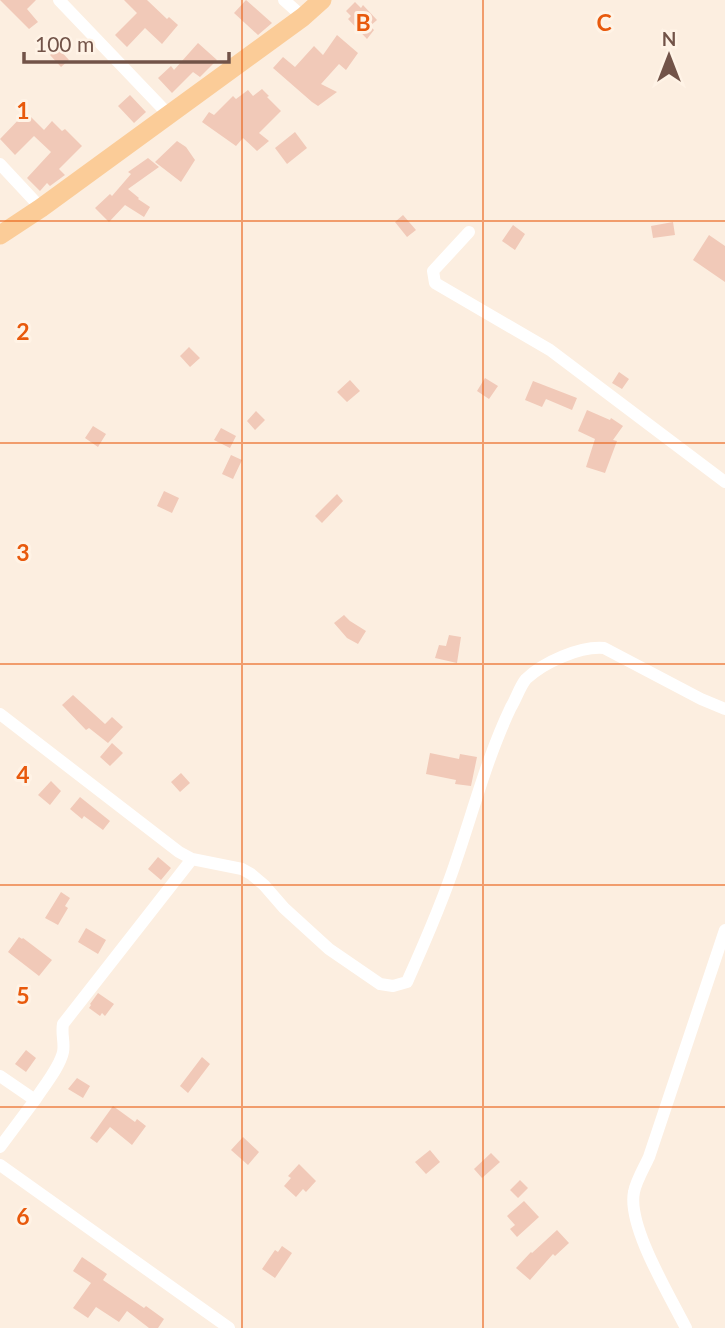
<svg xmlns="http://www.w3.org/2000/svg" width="725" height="1328" viewBox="0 0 725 1328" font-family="Lato,sans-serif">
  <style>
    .building { fill: #f1c9b8 }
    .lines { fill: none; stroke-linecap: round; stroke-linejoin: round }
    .minor { stroke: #fff; stroke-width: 12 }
    .primary { stroke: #fbcc98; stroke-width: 19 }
    .grid { fill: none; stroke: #e8590c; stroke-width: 2; stroke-opacity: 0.55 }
    .grid-label { font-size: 23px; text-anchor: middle; font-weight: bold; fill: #e8590c; stroke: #fff3e6; stroke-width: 6; stroke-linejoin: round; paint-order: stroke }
  </style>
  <rect width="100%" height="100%" fill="#fceee0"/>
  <path class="building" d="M0 0H36L27 9 38 22 29 29Z
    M124 0H147L167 19 169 17 178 25 162 44 145 28 127 47 115 35 137 13Z
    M246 0 272 23 258 35 234 13Z
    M355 2 361 8 363 5 377 20 370 26 374 30 367 39 348 19 351 16 346 11Z
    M337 35 358 53 346 70 339 64 321 84 337 92 318 106 312 102 273 68 283 57 295 67 314 46 323 55Z
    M198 43 217 60 200 77 193 72 172 93 158 78 171 66 174 70Z
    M58 48 69 60 61 67 50 55Z
    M262 89 269 96 267 97 281 111 259 133 269 141 257 151 243 138 236 146 202 122 209 112 214 115 233 96 236 99 248 90 253 96Z
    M130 95 146 112 134 123 118 106Z
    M24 114H28L44 130 52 121 62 131 65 129 82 146 59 169 65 175 50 186 47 183 40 191 27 178 51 152 34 136 15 155 0 139Z
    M295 132 307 148 287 164 275 148Z
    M177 141 186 147 195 160 181 182 155 162Z
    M148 158 159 167 128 189 139 198 138 199 150 207 144 217 125 205 109 222 95 208 110 194 112 196 131 174 128 172Z
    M403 215 416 230 407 237 395 222Z
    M673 222 675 235 653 238 651 226Z
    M513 225 525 234 515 250 502 241Z
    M709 235 725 246V282L693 260Z
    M189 347 200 358 190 367 180 356Z
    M619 372 629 379 622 389 612 383Z
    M485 378 498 386 489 399 477 391Z
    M350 380 360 391 347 402 337 392Z
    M533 381 577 398 572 410 546 399 542 407 525 400Z
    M587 410 610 420 611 418 623 426 613 440 617 441 605 473 586 467 595 439 578 431Z
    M256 411 265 420 255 430 247 421Z
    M93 426 106 434 98 447 85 438Z
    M221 428 236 436 230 448 214 440Z
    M231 455 242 460 233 479 222 474Z
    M164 491 179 498 172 513 157 506Z
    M337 494 343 501 322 523 315 516Z
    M344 615 350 621 366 631 358 644 347 638 334 623Z
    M449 635 461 637 457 663 435 658 439 645 446 646Z
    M73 695 105 724 112 717 123 727 108 743 89 728 86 730 62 705Z
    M112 743 123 753 110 766 100 757Z
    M430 753 459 759 460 754 477 757 471 786 455 784 456 780 426 774Z
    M181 773 190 783 180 792 171 782Z
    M51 781 61 791 50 805 38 795Z
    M80 797 110 821 103 830 84 816 82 819 70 809Z
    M158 857 171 868 161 880 148 869Z
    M61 892 70 898 65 906 68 908 58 925 45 918Z
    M86 928 106 940 98 954 78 942Z
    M19 937 22 939 23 938 52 960 39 976 8 952Z
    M98 993 114 1004 105 1016 102 1013 100 1016 89 1008 91 1005 90 1004Z
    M26 1050 36 1058 26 1072 15 1064Z
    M202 1057 210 1064 188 1093 180 1086Z
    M77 1078 90 1086 83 1098 68 1089Z
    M113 1106 135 1122 137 1119 146 1126 132 1145 110 1127 97 1143 90 1138Z
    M243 1137 259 1152 248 1165 231 1150Z
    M430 1150 440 1162 426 1174 415 1162Z
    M491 1153 500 1162 482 1178 474 1169Z
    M299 1164 316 1181 306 1192 303 1189 296 1197 284 1186 291 1178 288 1176Z
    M520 1180 528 1188 518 1198 510 1190Z
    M524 1201 539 1217 517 1237 510 1229 515 1225 507 1216Z
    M557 1230 569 1243 555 1256 553 1254 530 1280 516 1268 531 1252 532 1253Z
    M282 1246 292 1253 275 1278 262 1269 275 1250 278 1252Z
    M82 1257 107 1274 103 1280 144 1308 146 1306 164 1319 158 1328H149L127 1311 119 1322 96 1307 88 1318 73 1308 91 1283 73 1271Z"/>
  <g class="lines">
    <path class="minor" d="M59 0 168 114
      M284 0 303 17
      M0 164 41 208
      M469 232 433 271 435 283 550 350 725 482
      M0 714 179 852 192 859 63 1024C61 1034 65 1043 63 1052 60 1067 43 1087 35 1100
      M192 859 242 869 251 874 264 885 284 908 329 949 380 984 393 986 407 982C425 942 443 901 457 858 474 808 488 755 511 707 516 699 520 686 526 679 544 662 580 646 604 648L701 699 725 709
      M0 1076 35 1100 0 1147
      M0 1165 229 1328
      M686 1328C670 1296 627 1226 634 1192 636 1181 644 1168 649 1157L725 930"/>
    <path class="primary" d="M0 235 41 208 303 17 322 0"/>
  </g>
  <path class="grid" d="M242 0V1328M483 0V1328M0 221H725M0 443H725M0 664H725M0 885H725M0 1107H725"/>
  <g class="grid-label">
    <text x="363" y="31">B</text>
    <text x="604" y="31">C</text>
    <text x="23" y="119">1</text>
    <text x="23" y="340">2</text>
    <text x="23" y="561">3</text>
    <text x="23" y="783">4</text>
    <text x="23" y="1004">5</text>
    <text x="23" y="1225">6</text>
  </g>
  <g transform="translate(669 56)" stroke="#fff3e6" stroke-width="5" paint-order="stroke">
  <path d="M0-5L12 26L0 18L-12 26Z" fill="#725348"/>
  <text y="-10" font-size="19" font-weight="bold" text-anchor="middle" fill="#725348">N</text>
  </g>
  <path d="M24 52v10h205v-10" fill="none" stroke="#725348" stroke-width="3.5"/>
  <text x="35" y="52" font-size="21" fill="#725348" stroke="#fff3e6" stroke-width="5" paint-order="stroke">100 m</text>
</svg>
